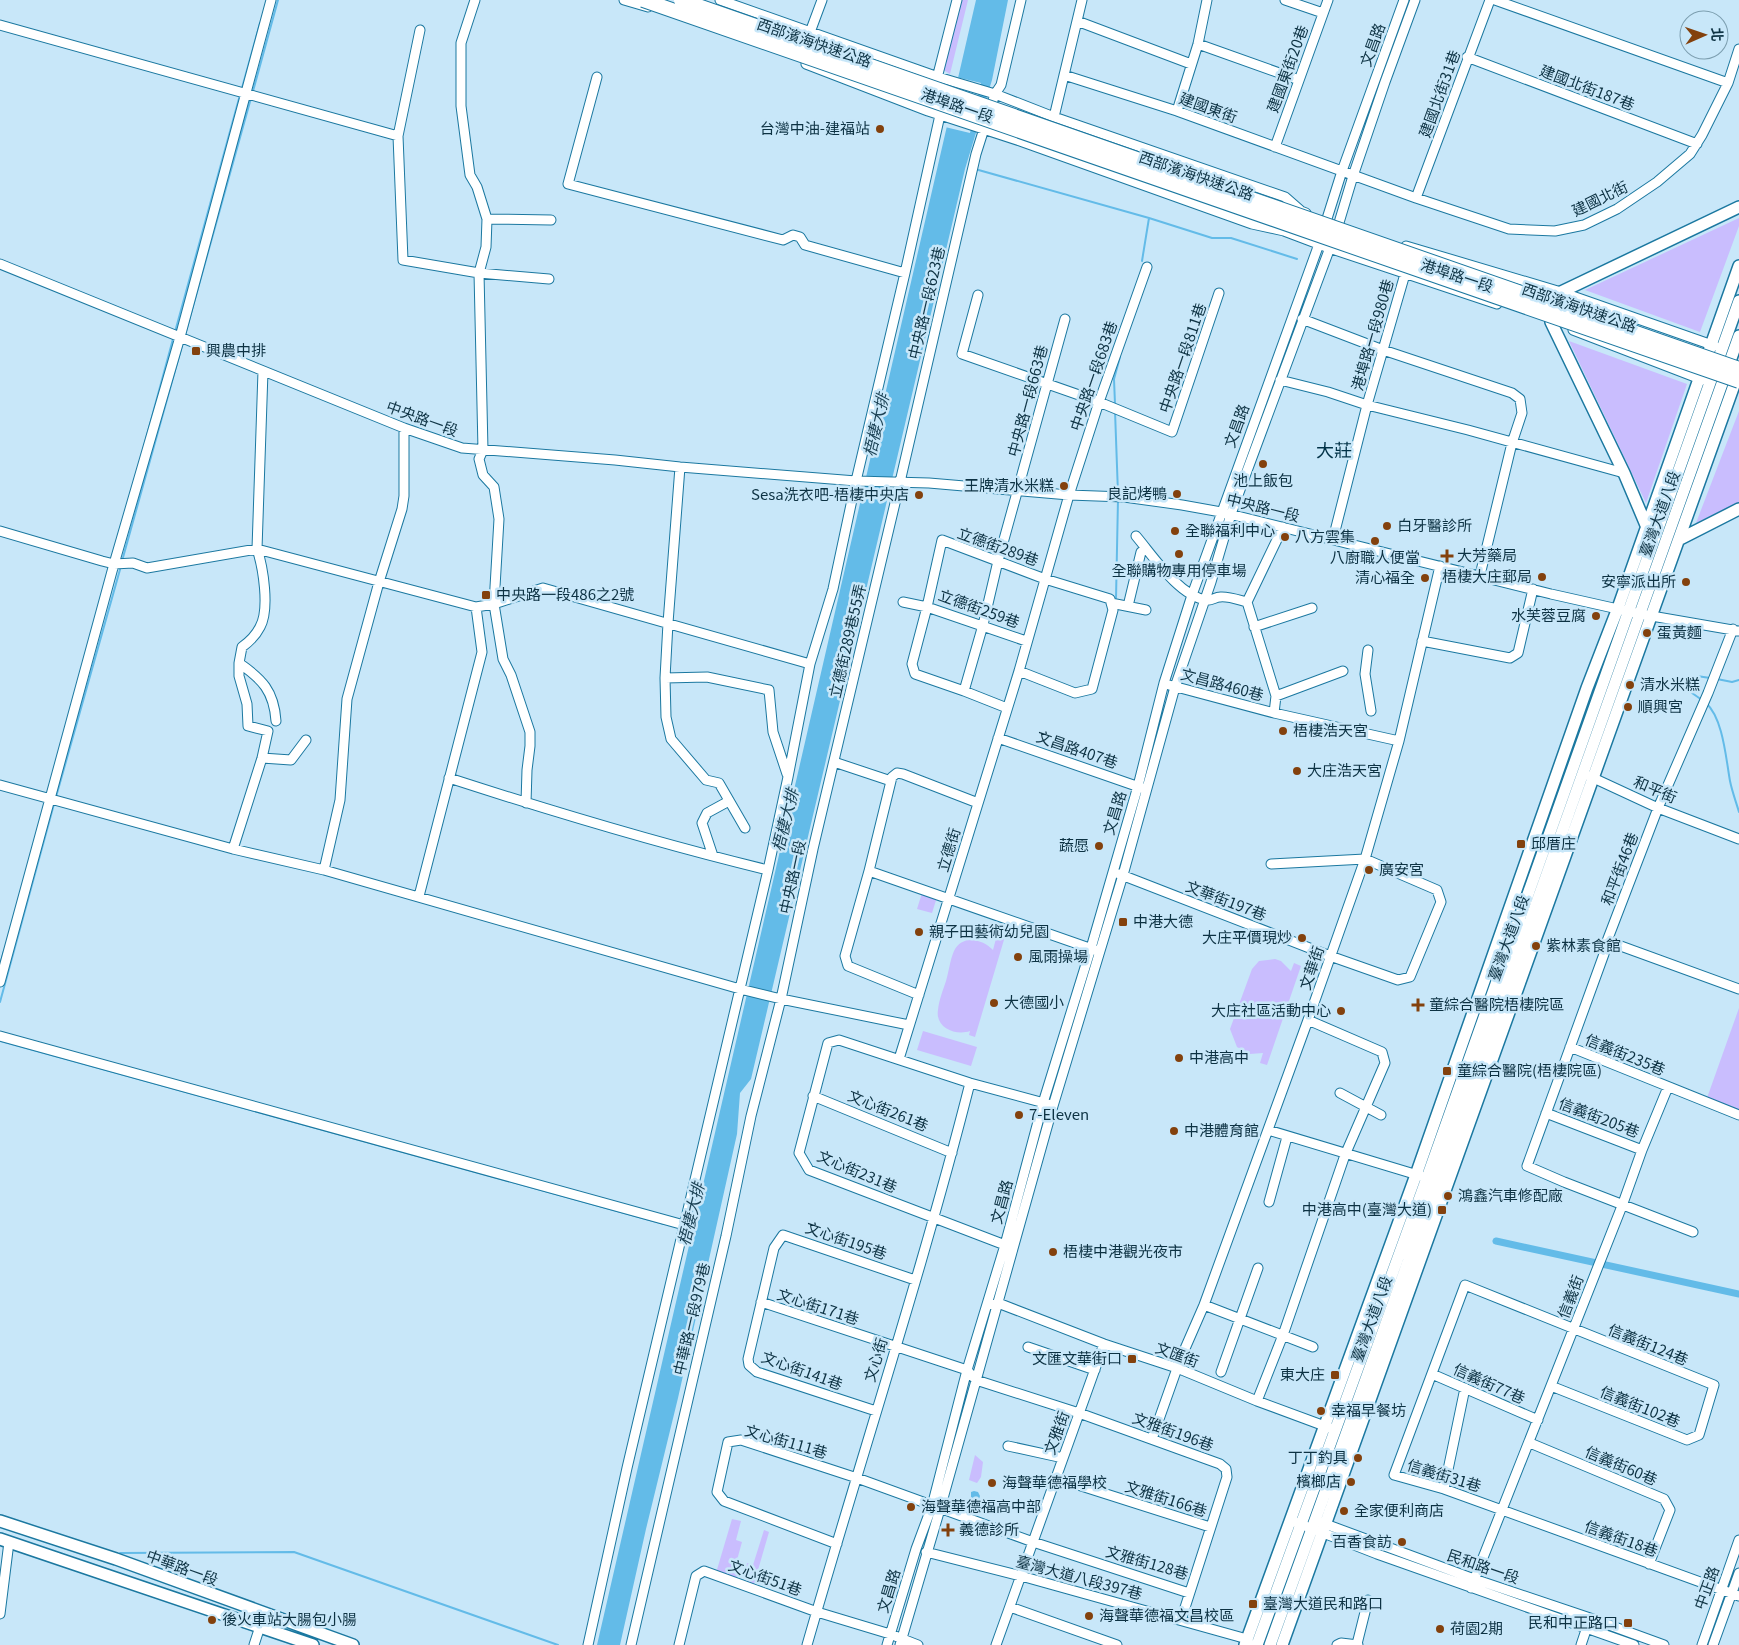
<svg xmlns="http://www.w3.org/2000/svg" width="1739" height="1645" viewBox="0 0 1739 1645" font-family="Georgia,'Noto Sans TC',serif">
  <style>
    .green { fill: #c9bdfe }
    .water { fill: #63bbe8 }
    .pier { fill: #c8e7f9 }
    .lines { fill: none; stroke-linecap: round; stroke-linejoin: round }
    .stream { stroke: #63bbe8; stroke-width: 2 }
    .canal { stroke: #63bbe8; stroke-width: 7 }
    .minor-casing { stroke: #1b78a0; stroke-width: 11 }
    .major-casing { stroke: #1b78a0; stroke-width: 14 }
    .minor { stroke: #fff; stroke-width: 9 }
    .major { stroke: #fff; stroke-width: 11 }
    .highway-bridge-casing { stroke: #1b78a0; stroke-width: 16; stroke-linecap: butt }
    .highway-bridge { stroke: #fff; stroke-width: 14 }
    .poi-dot { fill: #83410d; stroke: #c8e7f9; stroke-width: 2 }
    .labels { text-anchor: middle; stroke-width: 5; stroke-linejoin: round; paint-order: stroke }
    .street-label { font-size: 15px; fill: #0d3243; stroke: #c8e7f9 }
    .poi-label { font-size: 15px; fill: #0d3243; stroke: #c8e7f9; text-anchor: start }
    .water-label { font-size: 16px; font-style: italic; fill: #1d4356; stroke: #c8e7f9 }
    .quarter-label { font-size: 18px; fill: #003146; stroke: #c8e7f9 }
  </style>
  <rect width="100%" height="100%" fill="#c8e7f9"/>
  <path class="green" d="M957 0H968L950 74 940 68Z
    M1739 218V226L1700 332 1585 290Z
    M1569 341 1687 384 1646 503Z
    M1739 411V502L1696 523Z
    M922 893 937 897 932 913 917 909Z
    M998 931 1006 933 975 1037 969 1035 970 1031C956 1036 935 1028 938 1010 939 1000 943 990 946 981 949 971 950 960 954 951 962 934 983 939 993 950Z
    M1275 959 1281 961 1291 971 1294 963 1301 966 1267 1065 1260 1063 1263 1053 1250 1054 1237 1047 1230 1029 1252 969 1259 961Z
    M1739 1008V1110L1707 1098Z
    M923 1031 977 1047 971 1066 917 1050Z
    M975 1455 983 1462 981 1477 977 1483 969 1480Z
    M732 1519 741 1521 736 1540 742 1542 737 1560 743 1562 736 1578 716 1573Z
    M764 1530 769 1532 754 1584 748 1582 752 1569 751 1571 745 1569 747 1563 753 1565Z"/>
  <path class="water" d="M976 0H1008L992 80 965 169 751 1079 740 1093 737 1134 678 1398 646 1529 620 1645H597Z
    M974 1491 978 1492 980 1496 977 1506 971 1505V1492Z"/>
  <path class="pier" d="M956 77 981 83 970 133 945 127Z"/>
  <g class="lines">
    <path class="stream" d="M242 88 260 23
      M253 91 278 0
      M975 169 1149 218 1212 238H1231L1297 259
      M1142 261 1149 218
      M175 332 240 95
      M185 335 251 98
      M1115 404 1114 379 1120 357
      M1115 411 1118 494
      M143 450 173 339
      M122 561 183 342
      M1116 599 1118 499
      M1717 679 1732 682 1739 680
      M1702 700 1692 693 1697 676 1710 678
      M1706 703C1723 718 1726 759 1730 781 1732 791 1736 802 1739 812
      M56 797 121 566
      M0 965 4 951
      M0 1002 54 804
      M0 1041 664 1224
      M120 1553 294 1552 558 1645"/>
    <path class="canal" d="M1496 1241 1739 1294"/>
    <g class="minor-casing">
      <path id="minor" d="M475 0 461 43V106L470 175 477 187 487 219 486 247 479 273 483 450 479 459 483 475 494 487 499 519 494 604 503 659 511 675 530 732V746L527 770 526 803
        M624 0 648 7
        M720 0 938 77 995 94 1054 117 1285 197 1301 211 1306 213
        M1285 0 1323 13
        M1495 0 1728 83
        M1077 21 1191 64
        M0 25 398 136
        M420 30 398 136 403 260 479 273 549 279
        M809 35 822 0
        M1198 44 1299 80
        M1467 57 1697 144
        M806 64 928 111 1020 141 1252 224 1284 231 1329 248 1497 304
        M1064 75 1177 111 1416 198 1509 229 1555 231 1584 225 1617 209 1657 182 1690 154 1702 135 1728 83 1739 49
        M597 77 568 184 783 240 793 235 800 237 805 245 905 273
        M936 82 957 0
        M1177 111 1198 44 1207 0
        M1054 117 1082 0
        M1275 147 1328 0
        M1416 198 1490 0
        M487 219 551 220
        M1406 246 1561 292 1715 346
        M0 264 404 428 462 448 615 460 680 467 856 481 929 483 1069 495 1124 497 1182 505 1221 512 1551 594 1640 614 1739 631
        M978 295 962 354 1099 402 1172 432 1219 293
        M1302 319 1383 350 1512 393 1520 399 1522 413 1512 443 1480 575
        M1573 330 1703 380
        M1280 380 1328 392 1367 405 1468 430 1624 473
        M680 467 668 623 665 678 666 717 671 739 706 780 719 783 745 828
        M0 531 102 561 114 564 133 563 147 568 257 549 476 607 494 604 543 588 810 664
        M1136 536C1153 556 1179 596 1206 600 1212 601 1215 597 1220 597 1228 596 1239 600 1247 602
        M1333 539 1367 405 1405 274
        M903 602 927 607 1026 641
        M1247 602 1276 696 1274 713
        M1247 602 1283 527
        M1111 603 1146 610
        M1128 606 1141 552
        M1254 627 1312 608
        M1422 641 1510 658 1518 653 1533 589
        M1368 650 1365 674 1371 711
        M239 663C262 679 274 691 276 721
        M665 678 707 677 769 690 773 732 787 774
        M1169 685 1274 713 1399 741
        M964 691 983 625 998 561 1065 319
        M1276 696 1343 671
        M1007 708 964 691 915 674 912 664 927 607 942 540 1045 579 1110 599 1113 610 1092 689 1075 693 1019 671
        M998 738 1142 788
        M262 758 291 760 306 740
        M834 762 891 781
        M1589 776 1658 808 1739 839
        M449 778C554 812 660 844 768 870
        M0 785 233 849 324 870 740 989 781 999 909 1025
        M233 849 262 758 268 731 248 726 247 704 239 676V663L242 647C249 642 256 635 260 627 270 609 263 567 257 549L263 371
        M713 856 702 823 707 813 729 801
        M324 870 340 800 347 699 379 582 402 509 404 496V428
        M869 871 892 777 897 773 903 774 978 803
        M1119 874 1330 956 1398 980 1410 977 1441 902 1437 890 1365 859 1271 864
        M419 896 482 652 476 607
        M1607 941 1739 989
        M0 982 114 564 180 337 271 0
        M919 995 848 966 845 956 869 871 1095 950
        M0 1036 684 1225
        M1570 1047 1739 1115
        M899 1059 1019 671 1069 495 1099 402 1147 267
        M1340 1093 1381 1115
        M813 1096 952 1153
        M1546 1113 1642 1150
        M1268 1130 1421 1176
        M1269 1202 1287 1137
        M1693 1232 1564 1182 1527 1166 1604 954 1607 941 1658 808 1708 693 1733 629
        M1005 1245 809 1170 799 1153 828 1043 839 1040 970 1083 1048 1104
        M761 1302 967 1370 976 1380 1079 1413 1220 1464 1226 1469 1227 1477 1181 1620
        M993 1305 998 1303 1104 1344 1177 1368 1257 1401 1330 1428
        M1204 1305 1313 1347
        M1028 1347 1095 1370
        M1221 1372 1258 1268
        M1432 1374 1538 1420
        M1551 1386 1687 1440 1699 1435 1714 1385 1465 1285 1394 1475 1444 1489 1739 1596
        M1257 1401 1283 1335 1345 1155 1385 1063 1382 1052 1308 1020
        M876 1411 757 1372 749 1365 748 1359 774 1248 783 1235 915 1280
        M1152 1439 1180 1360 1204 1305 1308 1020 1365 859 1399 741 1440 566
        M1530 1443 1664 1499 1670 1510 1649 1564
        M1008 1446 1063 1458
        M1056 1478 1210 1527
        M1444 1489 1465 1388
        M1295 1522 1377 1554 1634 1645
        M1320 1522 1474 1579 1590 1618 1664 1645
        M837 1544 724 1501 717 1492 728 1442 741 1440 857 1478 1033 1542 1189 1593
        M926 1552 1021 1576 1247 1639 1250 1645
        M1471 1588 1622 1206 1642 1150 1668 1087
        M1010 1607 1117 1645
        M0 1614 9 1542
        M1357 1644 1368 1600
        M254 1645 264 1614
        M588 1645 627 1468 768 870 788 777 810 664 833 589 856 481 905 273 940 115
        M631 1645 726 1236 751 1116 781 999 813 849 900 482 976 154 995 94 1001 85 1021 0
        M679 1645 696 1576 704 1571 817 1612 890 1634 918 1645
        M807 1645C861 1457 922 1272 970 1083
        M887 1645 916 1549 932 1506 967 1370 1005 1245 1043 1103 1091 948 1138 786 1164 683 1192 595 1319 244 1342 171 1404 0
        M900 1645 940 1509 1053 1106 1123 875 1175 687 1211 582 1231 514 1338 226 1353 176 1385 82 1415 0
        M996 1645 1104 1344
        M1337 1645 1341 1643 1358 1645
        M1581 1645 1588 1624
        M1702 1645 1739 1540
        M1713 1645 1739 1573"/>
    </g>
    <g class="major-casing">
      <path id="major" d="M1561 292 1739 207
        M1551 322 1624 473 1646 525 1649 527
        M1680 539 1739 509
        M0 1521 116 1559 353 1645
        M0 1539 313 1645
        M1245 1645 1416 1175 1587 688 1618 608 1739 266
        M1257 1645 1427 1178 1739 301
        M1270 1645 1437 1182 1739 336
        M1282 1645 1738 374"/>
    </g>
    <use href="#minor" class="minor"/>
    <use href="#major" class="major"/>
    <g class="highway-bridge-casing">
      <path id="highway-bridge" d="M643 0 1739 381
        M681 0 1739 369"/>
    </g>
    <use href="#highway-bridge" class="highway-bridge"/>
  </g>
  <g class="poi-dot">
    <circle cx="880" cy="129" r="5"/>
    <rect x="191" y="346" width="10" height="10" rx="2.5"/>
    <circle cx="1263" cy="464" r="5"/>
    <circle cx="1064" cy="486" r="5"/>
    <circle cx="1177" cy="494" r="5"/>
    <circle cx="919" cy="495" r="5"/>
    <circle cx="1387" cy="526" r="5"/>
    <circle cx="1175" cy="531" r="5"/>
    <circle cx="1285" cy="537" r="5"/>
    <circle cx="1375" cy="541" r="5"/>
    <circle cx="1179" cy="554" r="5"/>
    <path d="M1444.5 548.5h5v5h5v5h-5v5h-5v-5h-5v-5h5z"/>
    <circle cx="1542" cy="577" r="5"/>
    <circle cx="1425" cy="578" r="5"/>
    <circle cx="1686" cy="582" r="5"/>
    <rect x="481" y="590" width="10" height="10" rx="2.5"/>
    <circle cx="1596" cy="616" r="5"/>
    <circle cx="1647" cy="633" r="5"/>
    <circle cx="1630" cy="685" r="5"/>
    <circle cx="1628" cy="707" r="5"/>
    <circle cx="1283" cy="731" r="5"/>
    <circle cx="1297" cy="771" r="5"/>
    <rect x="1516" y="839" width="10" height="10" rx="2.5"/>
    <circle cx="1099" cy="846" r="5"/>
    <circle cx="1369" cy="870" r="5"/>
    <rect x="1118" y="917" width="10" height="10" rx="2.5"/>
    <circle cx="919" cy="932" r="5"/>
    <circle cx="1302" cy="938" r="5"/>
    <circle cx="1536" cy="946" r="5"/>
    <circle cx="1018" cy="957" r="5"/>
    <circle cx="994" cy="1003" r="5"/>
    <path d="M1415.5 997.5h5v5h5v5h-5v5h-5v-5h-5v-5h5z"/>
    <circle cx="1341" cy="1011" r="5"/>
    <circle cx="1179" cy="1058" r="5"/>
    <rect x="1442" y="1066" width="10" height="10" rx="2.5"/>
    <circle cx="1019" cy="1115" r="5"/>
    <circle cx="1174" cy="1131" r="5"/>
    <circle cx="1448" cy="1196" r="5"/>
    <rect x="1437" y="1205" width="10" height="10" rx="2.5"/>
    <circle cx="1053" cy="1252" r="5"/>
    <rect x="1127" y="1354" width="10" height="10" rx="2.5"/>
    <rect x="1330" y="1370" width="10" height="10" rx="2.5"/>
    <circle cx="1321" cy="1411" r="5"/>
    <circle cx="1358" cy="1458" r="5"/>
    <circle cx="1351" cy="1482" r="5"/>
    <circle cx="992" cy="1483" r="5"/>
    <circle cx="911" cy="1507" r="5"/>
    <circle cx="1344" cy="1511" r="5"/>
    <path d="M945.5 1522.5h5v5h5v5h-5v5h-5v-5h-5v-5h5z"/>
    <circle cx="1402" cy="1542" r="5"/>
    <rect x="1248" y="1599" width="10" height="10" rx="2.5"/>
    <circle cx="1089" cy="1616" r="5"/>
    <circle cx="212" cy="1620" r="5"/>
    <rect x="1623" y="1618" width="10" height="10" rx="2.5"/>
    <circle cx="1440" cy="1629" r="5"/>
  </g>
  <g class="labels">
    <g class="street-label">
      <text transform="translate(814 43) rotate(19)" y="5">西部濱海快速公路</text>
      <text transform="translate(1373 45) rotate(-70)" y="5">文昌路</text>
      <text transform="translate(1288 69) rotate(-70)" y="5">建國東街20巷</text>
      <text transform="translate(1587 88) rotate(21)" y="5">建國北街187巷</text>
      <text transform="translate(1440 94) rotate(-70)" y="5">建國北街31巷</text>
      <text transform="translate(957 106) rotate(19)" y="5">港埠路一段</text>
      <text transform="translate(1208 108) rotate(20)" y="5">建國東街</text>
      <text transform="translate(1196 176) rotate(19)" y="5">西部濱海快速公路</text>
      <text transform="translate(1600 199) rotate(-26)" y="5">建國北街</text>
      <text transform="translate(1457 276) rotate(18)" y="5">港埠路一段</text>
      <text transform="translate(927 303) rotate(-77)" y="5">中央路一段623巷</text>
      <text transform="translate(1579 308) rotate(19)" y="5">西部濱海快速公路</text>
      <text transform="translate(1373 335) rotate(-74)" y="5">港埠路一段980巷</text>
      <text transform="translate(1183 358) rotate(-71)" y="5">中央路一段811巷</text>
      <text transform="translate(1094 376) rotate(-71)" y="5">中央路一段683巷</text>
      <text transform="translate(1028 401) rotate(-75)" y="5">中央路一段663巷</text>
      <text transform="translate(422 419) rotate(20)" y="5">中央路一段</text>
      <text transform="translate(1237 426) rotate(-70)" y="5">文昌路</text>
      <text transform="translate(1263 508) rotate(14)" y="5">中央路一段</text>
      <text transform="translate(1660 514) rotate(-70)" y="5">臺灣大道八段</text>
      <text transform="translate(998 547) rotate(20)" y="5">立德街289巷</text>
      <text transform="translate(979 609) rotate(20)" y="5">立德街259巷</text>
      <text transform="translate(848 641) rotate(-77)" y="5">立德街289巷55弄</text>
      <text transform="translate(1222 685) rotate(15)" y="5">文昌路460巷</text>
      <text transform="translate(1077 750) rotate(19)" y="5">文昌路407巷</text>
      <text transform="translate(1655 790) rotate(23)" y="5">和平街</text>
      <text transform="translate(1115 813) rotate(-73)" y="5">文昌路</text>
      <text transform="translate(949 850) rotate(-73)" y="5">立德街</text>
      <text transform="translate(1620 869) rotate(-69)" y="5">和平街46巷</text>
      <text transform="translate(793 877) rotate(-78)" y="5">中央路一段</text>
      <text transform="translate(1226 901) rotate(21)" y="5">文華街197巷</text>
      <text transform="translate(1509 938) rotate(-70)" y="5">臺灣大道八段</text>
      <text transform="translate(1312 968) rotate(-71)" y="5">文華街</text>
      <text transform="translate(1625 1055) rotate(22)" y="5">信義街235巷</text>
      <text transform="translate(888 1111) rotate(22)" y="5">文心街261巷</text>
      <text transform="translate(1599 1118) rotate(21)" y="5">信義街205巷</text>
      <text transform="translate(857 1172) rotate(23)" y="5">文心街231巷</text>
      <text transform="translate(1002 1202) rotate(-75)" y="5">文昌路</text>
      <text transform="translate(846 1241) rotate(19)" y="5">文心街195巷</text>
      <text transform="translate(1571 1297) rotate(-69)" y="5">信義街</text>
      <text transform="translate(818 1307) rotate(18)" y="5">文心街171巷</text>
      <text transform="translate(692 1319) rotate(-77)" y="5">中華路一段979巷</text>
      <text transform="translate(1372 1319) rotate(-70)" y="5">臺灣大道八段</text>
      <text transform="translate(1648 1345) rotate(22)" y="5">信義街124巷</text>
      <text transform="translate(1177 1355) rotate(20)" y="5">文匯街</text>
      <text transform="translate(876 1360) rotate(-73)" y="5">文心街</text>
      <text transform="translate(802 1371) rotate(20)" y="5">文心街141巷</text>
      <text transform="translate(1489 1384) rotate(24)" y="5">信義街77巷</text>
      <text transform="translate(1640 1407) rotate(22)" y="5">信義街102巷</text>
      <text transform="translate(1173 1432) rotate(20)" y="5">文雅街196巷</text>
      <text transform="translate(1057 1433) rotate(-70)" y="5">文雅街</text>
      <text transform="translate(786 1442) rotate(16)" y="5">文心街111巷</text>
      <text transform="translate(1621 1466) rotate(23)" y="5">信義街60巷</text>
      <text transform="translate(1444 1476) rotate(17)" y="5">信義街31巷</text>
      <text transform="translate(1166 1499) rotate(18)" y="5">文雅街166巷</text>
      <text transform="translate(1621 1539) rotate(20)" y="5">信義街18巷</text>
      <text transform="translate(1147 1563) rotate(16)" y="5">文雅街128巷</text>
      <text transform="translate(1483 1567) rotate(19)" y="5">民和路一段</text>
      <text transform="translate(182 1568) rotate(20)" y="5">中華路一段</text>
      <text transform="translate(765 1578) rotate(20)" y="5">文心街51巷</text>
      <text transform="translate(1079 1578) rotate(15)" y="5">臺灣大道八段397巷</text>
      <text transform="translate(1707 1588) rotate(-70)" y="5">中正路</text>
      <text transform="translate(889 1591) rotate(-73)" y="5">文昌路</text>
    </g>
    <g class="poi-label">
      <text x="870" y="134" text-anchor="end">台灣中油-建福站</text>
      <text x="206" y="356">興農中排</text>
      <text x="1263" y="486" text-anchor="middle">池上飯包</text>
      <text x="1054" y="491" text-anchor="end">王牌清水米糕</text>
      <text x="1167" y="499" text-anchor="end">良記烤鴨</text>
      <text x="909" y="500" text-anchor="end">Sesa洗衣吧-梧棲中央店</text>
      <text x="1397" y="531">白牙醫診所</text>
      <text x="1185" y="536">全聯福利中心</text>
      <text x="1295" y="542">八方雲集</text>
      <text x="1457" y="561">大芳藥局</text>
      <text x="1375" y="563" text-anchor="middle">八廚職人便當</text>
      <text x="1179" y="576" text-anchor="middle">全聯購物專用停車場</text>
      <text x="1532" y="582" text-anchor="end">梧棲大庄郵局</text>
      <text x="1415" y="583" text-anchor="end">清心福全</text>
      <text x="1676" y="587" text-anchor="end">安寧派出所</text>
      <text x="496" y="600">中央路一段486之2號</text>
      <text x="1586" y="621" text-anchor="end">水芙蓉豆腐</text>
      <text x="1657" y="638">蛋黃麵</text>
      <text x="1640" y="690">清水米糕</text>
      <text x="1638" y="712">順興宮</text>
      <text x="1293" y="736">梧棲浩天宮</text>
      <text x="1307" y="776">大庄浩天宮</text>
      <text x="1531" y="849">邱厝庄</text>
      <text x="1089" y="851" text-anchor="end">蔬愿</text>
      <text x="1379" y="875">廣安宮</text>
      <text x="1133" y="927">中港大德</text>
      <text x="929" y="937">親子田藝術幼兒園</text>
      <text x="1292" y="943" text-anchor="end">大庄平價現炒</text>
      <text x="1546" y="951">紫林素食館</text>
      <text x="1028" y="962">風雨操場</text>
      <text x="1004" y="1008">大德國小</text>
      <text x="1429" y="1010">童綜合醫院梧棲院區</text>
      <text x="1331" y="1016" text-anchor="end">大庄社區活動中心</text>
      <text x="1189" y="1063">中港高中</text>
      <text x="1457" y="1076">童綜合醫院(梧棲院區)</text>
      <text x="1029" y="1120">7-Eleven</text>
      <text x="1184" y="1136">中港體育館</text>
      <text x="1458" y="1201">鴻鑫汽車修配廠</text>
      <text x="1432" y="1215" text-anchor="end">中港高中(臺灣大道)</text>
      <text x="1063" y="1257">梧棲中港觀光夜市</text>
      <text x="1122" y="1364" text-anchor="end">文匯文華街口</text>
      <text x="1325" y="1380" text-anchor="end">東大庄</text>
      <text x="1331" y="1416">幸福早餐坊</text>
      <text x="1348" y="1463" text-anchor="end">丁丁釣具</text>
      <text x="1341" y="1487" text-anchor="end">檳榔店</text>
      <text x="1002" y="1488">海聲華德福學校</text>
      <text x="921" y="1512">海聲華德福高中部</text>
      <text x="1354" y="1516">全家便利商店</text>
      <text x="959" y="1535">義德診所</text>
      <text x="1392" y="1547" text-anchor="end">百香食訪</text>
      <text x="1263" y="1609">臺灣大道民和路口</text>
      <text x="1099" y="1621">海聲華德福文昌校區</text>
      <text x="222" y="1625">後火車站大腸包小腸</text>
      <text x="1618" y="1628" text-anchor="end">民和中正路口</text>
      <text x="1450" y="1634">荷園2期</text>
    </g>
    <g class="water-label">
      <text transform="translate(876 425) rotate(-77)" y="6">梧棲大排</text>
      <text transform="translate(785 820) rotate(-76)" y="6">梧棲大排</text>
      <text transform="translate(691 1214) rotate(-76)" y="6">梧棲大排</text>
    </g>
    <g class="quarter-label">
      <text x="1334" y="457">大莊</text>
    </g>
  </g>
  <g transform="translate(1704 35) rotate(88)"><circle r="24" fill="#c8e7f9" stroke="#7d9fb0"/>
  <path d="M0-4L9 19L0 12L-9 19Z" fill="#83410d"/>
  <text y="-8" font-size="14" font-weight="bold" text-anchor="middle" fill="#0d3243">北</text>
  </g>
</svg>
